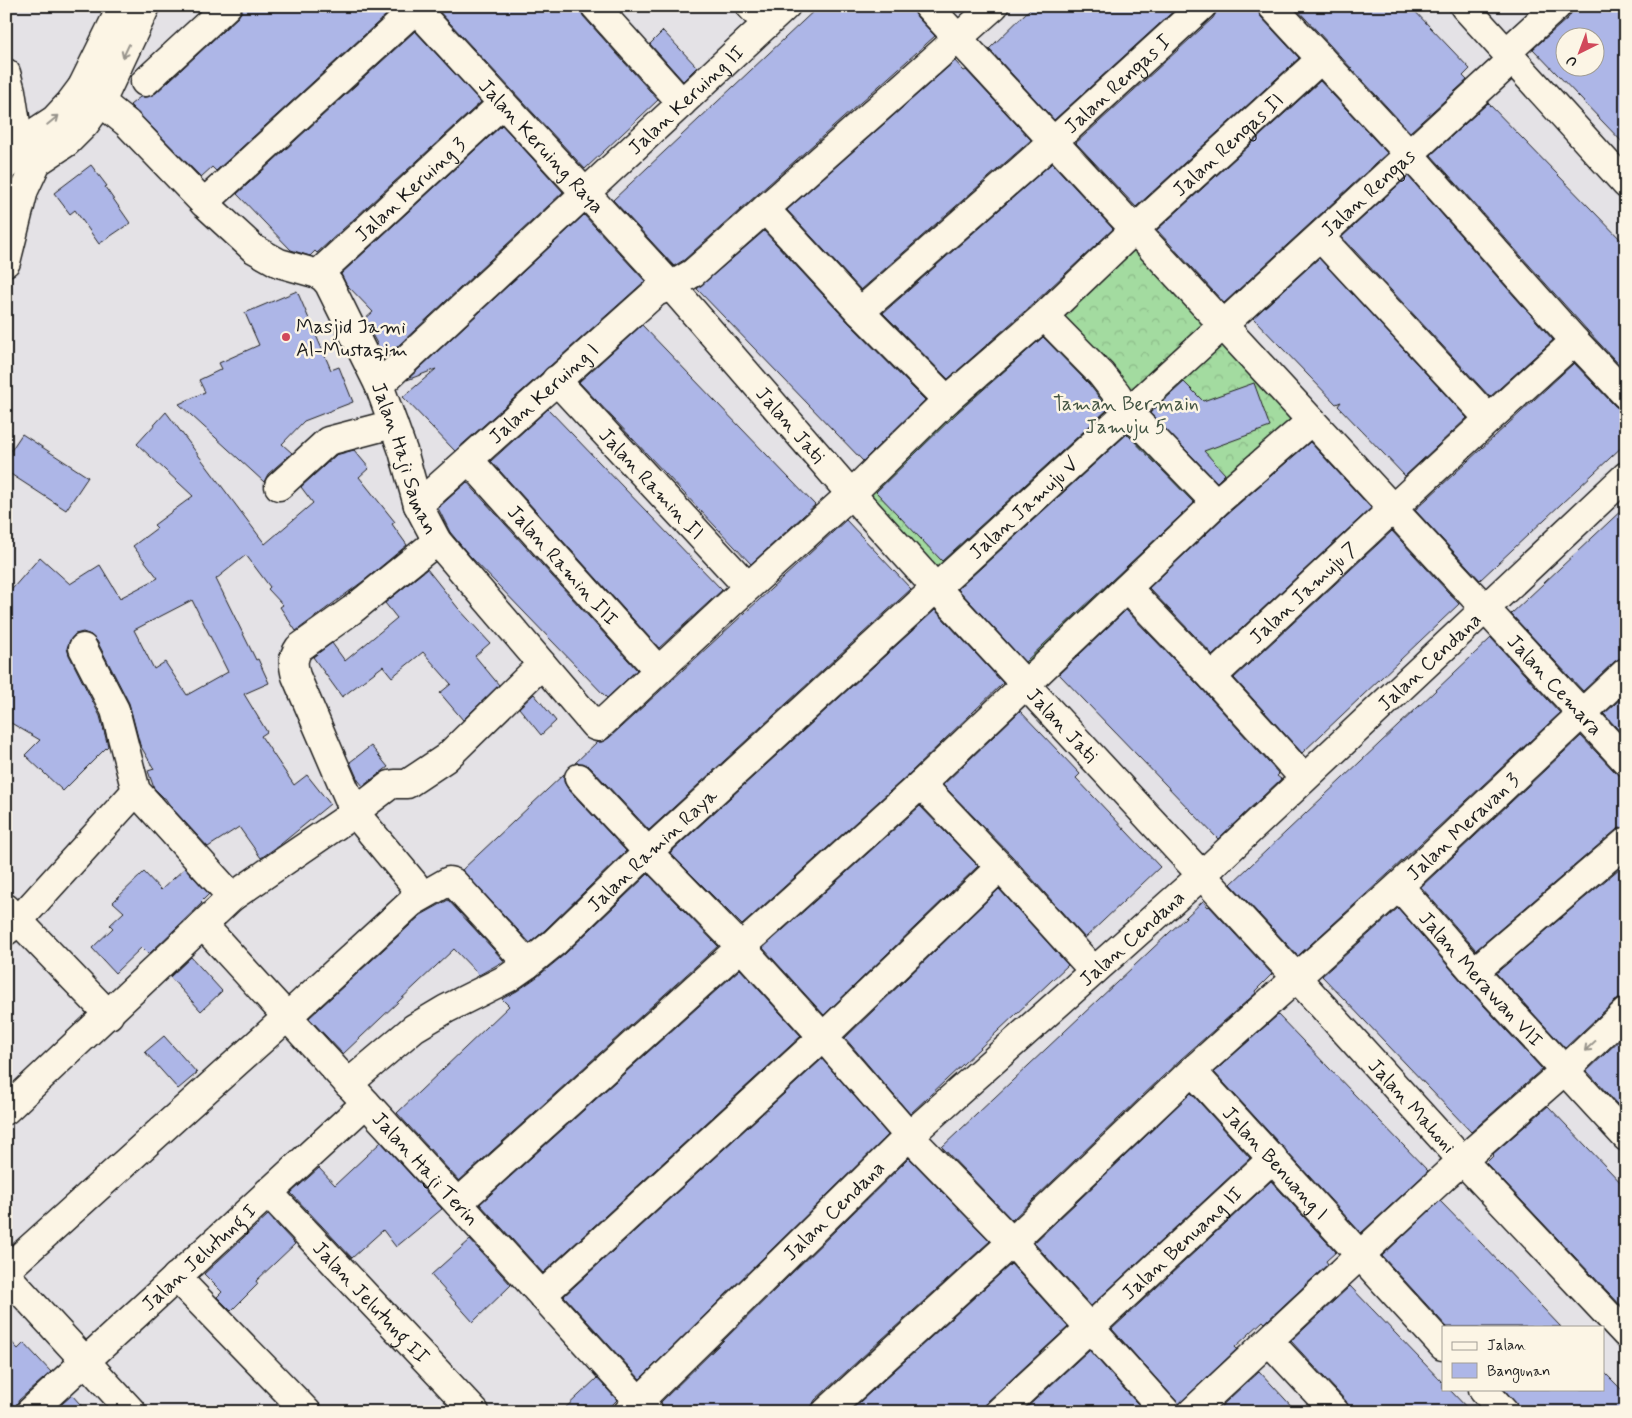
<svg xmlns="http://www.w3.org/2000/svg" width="1632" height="1418" viewBox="0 0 1632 1418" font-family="Mynerve,sans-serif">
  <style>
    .forest { fill: url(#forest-crowns); stroke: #607c5e }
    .building { fill: #adb6e7; stroke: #1c1c1c; fill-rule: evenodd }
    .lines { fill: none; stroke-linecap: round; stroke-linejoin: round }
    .minor-casing { stroke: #1c1c1c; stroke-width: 31 }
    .minor { stroke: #fcf5e5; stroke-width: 28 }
    .oneway { stroke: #97938b }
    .poi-dot { fill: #d1495b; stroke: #fcf5e5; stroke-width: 2 }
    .labels { text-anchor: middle; stroke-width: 5; stroke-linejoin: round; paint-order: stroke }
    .street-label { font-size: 20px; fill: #1c1c1c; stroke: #fcf5e5 }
    .poi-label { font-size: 20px; fill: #1c1c1c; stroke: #fcf5e5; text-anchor: start }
    .park-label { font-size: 20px; fill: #454; stroke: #fcf5e5 }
  </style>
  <defs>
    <pattern id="forest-crowns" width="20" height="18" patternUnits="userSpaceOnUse" patternTransform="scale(1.25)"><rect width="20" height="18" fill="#a3dba0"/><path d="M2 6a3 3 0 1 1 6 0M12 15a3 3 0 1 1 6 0" fill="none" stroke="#8cbb89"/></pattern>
  </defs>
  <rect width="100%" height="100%" fill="#e4e2e6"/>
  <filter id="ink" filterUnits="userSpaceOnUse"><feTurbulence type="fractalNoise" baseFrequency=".02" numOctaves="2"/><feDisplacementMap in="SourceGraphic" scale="10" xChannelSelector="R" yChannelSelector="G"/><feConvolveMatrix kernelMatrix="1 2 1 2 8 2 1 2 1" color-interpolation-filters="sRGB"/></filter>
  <g filter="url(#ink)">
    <path class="forest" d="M1134 230 1311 421 1026 685 851 494Z"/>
    <path class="building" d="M242 6H377L386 15 216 171 212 167 201 177 130 105 140 97H148L156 93 238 17 242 11Z
      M438 6H580L583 16 658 100 585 169 436 8Z
      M819 6H913L917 17 935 36 684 260 674 266 613 200Z
      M1033 6H1179L1054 120 989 49Z
      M1217 6H1257L1261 17 1299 58 1136 207 1076 143 1213 18 1217 11Z
      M1294 6H1410L1470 69 1463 76 1467 80 1410 132Z
      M1576 6H1626V146L1533 49 1568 18ZM1564 38H1594V68H1564Z
      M415 31 481 102 317 253 315 251 310 256 291 250 237 194Z
      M663 31 697 67 683 81 650 44Z
      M955 61 964 71 966 70 1031 140 861 290 787 210Z
      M1320 81 1387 153 1224 303 1157 230Z
      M1488 103 1626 245V372L1587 330 1431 155Z
      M502 125 563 192 385 358 364 320 373 312 346 284 341 274Z
      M1052 163 1113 229 1033 304 948 379 883 313Z
      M91 165 107 186 105 187 130 223 99 244 75 210 70 214 54 193Z
      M1408 176 1553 340 1490 397 1342 237Z
      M584 215 645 281 455 451 403 397 436 369 407 380Z
      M764 231 849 323 925 400 863 461 697 289Z
      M1319 258 1467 418 1405 476 1338 406 1341 402 1336 404 1253 318Z
      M297 291 331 370 339 367 353 402 304 421 282 444 292 453 268 474 264 482 179 404 205 392 199 380 222 369 219 363 259 345 245 313Z
      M642 325 815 505 751 564 579 382Z
      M1043 337 1089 384 1108 409 942 561 876 492 958 412Z
      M1574 363 1615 406 1621 410H1626V443L1480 580 1415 510Z
      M1184 382 1203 401 1254 383 1270 427 1204 451 1225 474 1217 482 1150 413Z
      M548 409 722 590 659 648 491 461Z
      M166 412 265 544 313 503 301 487 336 455 354 450 369 468 359 477 395 522 392 524 407 545 366 579 296 631 280 607 283 605 268 589 270 587 246 555 216 579 256 660 258 659 269 683 244 694 267 732 261 736 294 785 307 775 330 804 281 844 261 858 239 827 208 847 171 807 165 798H164L154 788 148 771 154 769 140 745 129 703 97 641 91 635 83 632 75 634 70 640 67 648 69 655 100 716 108 746 63 791 25 755 40 740 6 720V596L40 557 70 584 100 565 120 598 158 578 133 546 157 528 154 525 193 496 137 444ZM192 600 228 672 187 695 165 662 154 669 134 630Z
      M22 434 88 477 66 510 6 471V458Z
      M1127 434 1194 503 1025 662 958 589Z
      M1310 442 1371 508 1213 655 1149 588 1226 515Z
      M467 482 637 670 607 698 469 555 450 532 438 508Z
      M1626 506V657L1615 661 1583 691 1511 614Z
      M846 520 911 589 649 830 590 767 583 763H575L597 742H602L609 738Z
      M1392 531 1459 604 1302 753 1234 678Z
      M427 569 458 608 490 643 475 656 499 685 463 720 440 693 451 684 423 652 392 677 383 666 342 697 313 657 332 643 345 661 397 618 385 603Z
      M935 610 1003 683 910 773 742 925 670 853Z
      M1126 610 1201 688 1279 774 1277 776 1281 779 1218 839 1059 674Z
      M1491 638 1560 713 1388 874 1298 956 1231 884Z
      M534 694 556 721 541 735 519 708Z
      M1626 694V738L1604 714Z
      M1020 711 1080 774 1076 778 1160 867 1085 938 1012 856 943 785Z
      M1581 736 1615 772 1621 776H1626V827L1616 830 1476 950 1421 887Z
      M371 746 388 767 363 786 358 780 350 762Z
      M564 774V782L568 789 626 851 545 930 530 943 462 870Z
      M920 806 978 866 824 1015 763 948Z
      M1626 863V997L1615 1001 1565 1048 1496 973Z
      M185 868 209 894 201 902 202 903 149 954 142 947 115 973 92 948 113 928 110 925 124 912 113 902 144 872 161 890Z
      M648 874 718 946 459 1181 397 1113 509 1006 502 999 517 991 537 977 565 954Z
      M999 889 1068 965 910 1114 845 1038Z
      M448 900 504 961 479 975 454 949 343 1054 309 1018 421 915Z
      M1203 901 1208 907 1209 906 1272 974 1255 991 1256 993 1181 1059 1012 1220 942 1147Z
      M1398 908 1462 982 1542 1069 1471 1132 1322 976Z
      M191 957 222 991 201 1011 170 977Z
      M740 969 801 1036 543 1273 480 1204Z
      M1278 1015 1428 1171 1361 1233 1214 1072Z
      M1626 1034V1114L1587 1071Z
      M164 1036 197 1073 178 1089 145 1052Z
      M822 1059 888 1135 640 1379 564 1296Z
      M1191 1093 1250 1158 1091 1306 1034 1243Z
      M1548 1106 1626 1188V1311L1486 1163 1494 1155 1493 1154Z
      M381 1142 442 1209 396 1247 383 1230 352 1258 291 1193 319 1168 335 1185Z
      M909 1158 990 1241 815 1400 811 1407V1412H664L661 1402Z
      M1271 1181 1336 1252 1326 1261 1328 1264 1265 1323 1263 1321 1235 1347 1237 1349 1179 1404 1112 1329Z
      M1440 1201 1481 1243 1561 1327H1447L1382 1256Z
      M268 1215 295 1244 256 1281 258 1284 231 1311 217 1297 222 1292 204 1274Z
      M470 1240 511 1285 473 1322 431 1275Z
      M1011 1264 1068 1327 988 1401 984 1407V1412H849Z
      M1350 1286 1443 1383V1389H1449L1471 1412H1350L1346 1401 1291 1341Z
      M6 1336 18 1349 24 1343 51 1372 19 1400 15 1407V1412H6Z
      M1089 1350 1145 1412H1022Z
      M1259 1371 1297 1412H1215Z
      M1603 1371 1626 1394V1412H1522L1504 1389H1603Z
      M597 1378 617 1400 605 1412H561Z
      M72 1395 87 1412H53Z"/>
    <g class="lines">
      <g class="minor-casing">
        <g id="minor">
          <path id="s1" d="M413 6 671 286 851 494 936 588 1296 977 1462 1160 1626 1334"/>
          <path d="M595 6 682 103"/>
          <path d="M750 6 767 24"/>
          <path id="s2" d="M928 6 1626 761"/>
          <path d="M1272 6 1409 154 1575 341 1626 395"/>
          <path d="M1464 6 1626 184"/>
          <path d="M1507 52 1557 6"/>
          <path d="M6 73 11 91 19 143 30 155"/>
          <path d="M145 82 227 6"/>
          <path id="s3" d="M82 87 127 123 204 203 254 249 279 263 318 274 324 278 329 284 379 385 403 451 418 505 437 541 595 726 598 727 748 587 851 494 947 400 1044 316 1134 230 1321 59"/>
          <path d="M6 165 19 143 54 120 70 103 82 87 122 6"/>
          <path d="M204 203 419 6"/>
          <path d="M765 209 860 312 947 400"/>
          <path d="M1320 237 1489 419"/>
          <path d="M6 262 24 190 37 162 67 142 85 124 101 102 146 6"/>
          <path id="s4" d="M318 274 502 104"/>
          <path id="s5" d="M860 312 1054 141 1202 6"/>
          <path d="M1044 316 1101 374 1116 393 1129 413 1216 503"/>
          <path id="s6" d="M556 380 748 587"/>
          <path id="s7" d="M379 385 786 6"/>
          <path id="s8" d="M469 460 658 670"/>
          <path d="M279 486 328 441 393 424"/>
          <path id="s9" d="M418 505 656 292 671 286 693 273 994 6"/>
          <path d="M1127 588 1212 677 1304 778"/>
          <path d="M83 648 115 710 136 791 232 897"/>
          <path id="s10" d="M1212 677 1489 419 1575 341"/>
          <path d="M579 778 648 852 741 947 823 1037 909 1136 1012 1242 1166 1412"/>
          <path d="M921 784 1000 867 1094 971"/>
          <path id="s11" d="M1399 886 1474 972 1626 1137"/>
          <path d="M412 902 416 891 414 884 355 813 296 676C293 665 292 658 299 648L352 610 437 541"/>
          <path d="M6 908 109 1015"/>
          <path id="s12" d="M203 925 649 1412"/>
          <path d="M6 931 18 921 136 791"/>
          <path d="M1474 972 1626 842"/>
          <path id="s13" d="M1192 1071 1443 1346"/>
          <path id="s14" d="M348 1084 414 1028 446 1009 508 978 528 964 555 942 648 852 1513 59"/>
          <path d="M6 1110 232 897 343 821 390 785 395 784H407L446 758 542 664"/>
          <path id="s15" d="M268 1192 475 1412"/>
          <path d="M458 1203 921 784 1216 503 1311 421"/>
          <path d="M6 1270 287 1017 412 902 449 881 453 882 528 964"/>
          <path d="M6 1275 132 1412"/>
          <path d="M176 1277 307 1412"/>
          <path d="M542 1295 823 1037 1000 867"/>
          <path d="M1269 1341 1335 1412"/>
          <path d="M1483 1389 1504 1412"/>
          <path id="s16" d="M30 1412 366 1103"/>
          <path id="s17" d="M628 1412 909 1136 1202 875 1626 476"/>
          <path id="s18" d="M826 1412 1012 1242 1192 1071 1399 886 1626 672"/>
          <path id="s19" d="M999 1412 1273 1158"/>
          <path d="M1192 1412 1447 1174 1565 1070 1626 1012"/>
        </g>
      </g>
      <use href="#minor" class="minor"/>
    </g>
    <defs><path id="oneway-shaft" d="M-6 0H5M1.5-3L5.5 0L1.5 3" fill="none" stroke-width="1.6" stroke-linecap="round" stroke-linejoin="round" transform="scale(1.25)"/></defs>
    <g class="oneway">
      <use href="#oneway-shaft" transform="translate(126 51) rotate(115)"/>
      <use href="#oneway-shaft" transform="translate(53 120) rotate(-39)"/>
      <use href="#oneway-shaft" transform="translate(1590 1046) rotate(137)"/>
    </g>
  </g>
  <circle class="poi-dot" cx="286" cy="337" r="5"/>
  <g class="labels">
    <g class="street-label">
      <text dy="7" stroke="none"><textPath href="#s5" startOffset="344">Jalan Rengas I</textPath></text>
      <text dy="7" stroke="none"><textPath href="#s7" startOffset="419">Jalan Keruing II</textPath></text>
      <text dy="7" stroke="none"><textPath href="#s3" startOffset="1705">Jalan Rengas II</textPath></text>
      <text dy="7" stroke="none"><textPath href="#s1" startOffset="190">Jalan Keruing Raya</textPath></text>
      <text dy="7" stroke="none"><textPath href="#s4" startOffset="125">Jalan Keruing 3</textPath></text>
      <text dy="7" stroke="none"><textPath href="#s14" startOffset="1358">Jalan Rengas</textPath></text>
      <text dy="7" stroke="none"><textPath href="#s9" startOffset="168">Jalan Keruing I</textPath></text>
      <text dy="7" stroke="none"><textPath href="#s1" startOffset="564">Jalan Jati</textPath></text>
      <text dy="7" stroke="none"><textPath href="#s3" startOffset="511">Jalan Haji Saman</textPath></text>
      <text dy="7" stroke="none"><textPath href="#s6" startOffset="141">Jalan Ramin II</textPath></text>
      <text dy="7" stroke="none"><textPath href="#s14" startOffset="891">Jalan Jamuju V</textPath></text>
      <text dy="7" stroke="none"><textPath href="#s8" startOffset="141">Jalan Ramin III</textPath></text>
      <text dy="7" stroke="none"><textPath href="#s10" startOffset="124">Jalan Jamuju 7</textPath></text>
      <text dy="7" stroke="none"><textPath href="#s17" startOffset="1098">Jalan Cendana</textPath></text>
      <text dy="7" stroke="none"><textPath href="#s2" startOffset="924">Jalan Cemara</textPath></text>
      <text dy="7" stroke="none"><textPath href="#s1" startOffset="969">Jalan Jati</textPath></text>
      <text dy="7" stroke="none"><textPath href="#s18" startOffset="865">Jalan Meravan 3</textPath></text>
      <text dy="7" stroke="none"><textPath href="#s14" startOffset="386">Jalan Ramin Raya</textPath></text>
      <text dy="7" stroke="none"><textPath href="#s17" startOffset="692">Jalan Cendana</textPath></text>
      <text dy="7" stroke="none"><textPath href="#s11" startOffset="124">Jalan Merawan VII</textPath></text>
      <text dy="7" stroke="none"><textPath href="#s1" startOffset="1486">Jalan Mahoni</textPath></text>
      <text dy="7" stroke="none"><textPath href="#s13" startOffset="124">Jalan Benuang I</textPath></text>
      <text dy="7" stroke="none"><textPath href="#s12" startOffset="330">Jalan Haji Terin</textPath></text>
      <text dy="7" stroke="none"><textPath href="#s17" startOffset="288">Jalan Cendana</textPath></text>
      <text dy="7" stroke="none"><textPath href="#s19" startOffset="249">Jalan Benuang II</textPath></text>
      <text dy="7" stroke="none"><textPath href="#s16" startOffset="229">Jalan Jelutung I</textPath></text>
      <text dy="7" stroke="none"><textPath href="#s15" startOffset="151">Jalan Jelutung II</textPath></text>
    </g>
    <g class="poi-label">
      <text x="296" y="333">Masjid Jami<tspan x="296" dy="23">Al-Mustaqim</tspan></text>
    </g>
    <g class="park-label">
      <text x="1126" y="410">Taman Bermain<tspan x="1126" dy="23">Jamuju 5</tspan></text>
    </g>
  </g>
  <rect width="1632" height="1418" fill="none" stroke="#fcf5e5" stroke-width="25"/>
  <rect x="12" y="12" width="1607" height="1393" fill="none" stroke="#1c1c1c" stroke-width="2" filter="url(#ink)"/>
  <rect x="1442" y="1326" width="162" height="65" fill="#fcf5e5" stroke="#a29e95"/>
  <rect x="1452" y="1342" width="25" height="8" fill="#fcf5e5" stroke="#a29e95"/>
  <text x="1487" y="1350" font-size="15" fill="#1c1c1c">Jalan</text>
  <rect x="1452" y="1363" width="25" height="15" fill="#adb6e7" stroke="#a29e95"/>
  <text x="1487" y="1376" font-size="15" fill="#1c1c1c">Bangunan</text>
  <g transform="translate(1580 52) rotate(222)"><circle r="24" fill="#fcf5e5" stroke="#a29e95"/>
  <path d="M0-4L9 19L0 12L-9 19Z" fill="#d1495b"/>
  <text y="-8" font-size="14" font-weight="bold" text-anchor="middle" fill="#1c1c1c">U</text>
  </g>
</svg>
